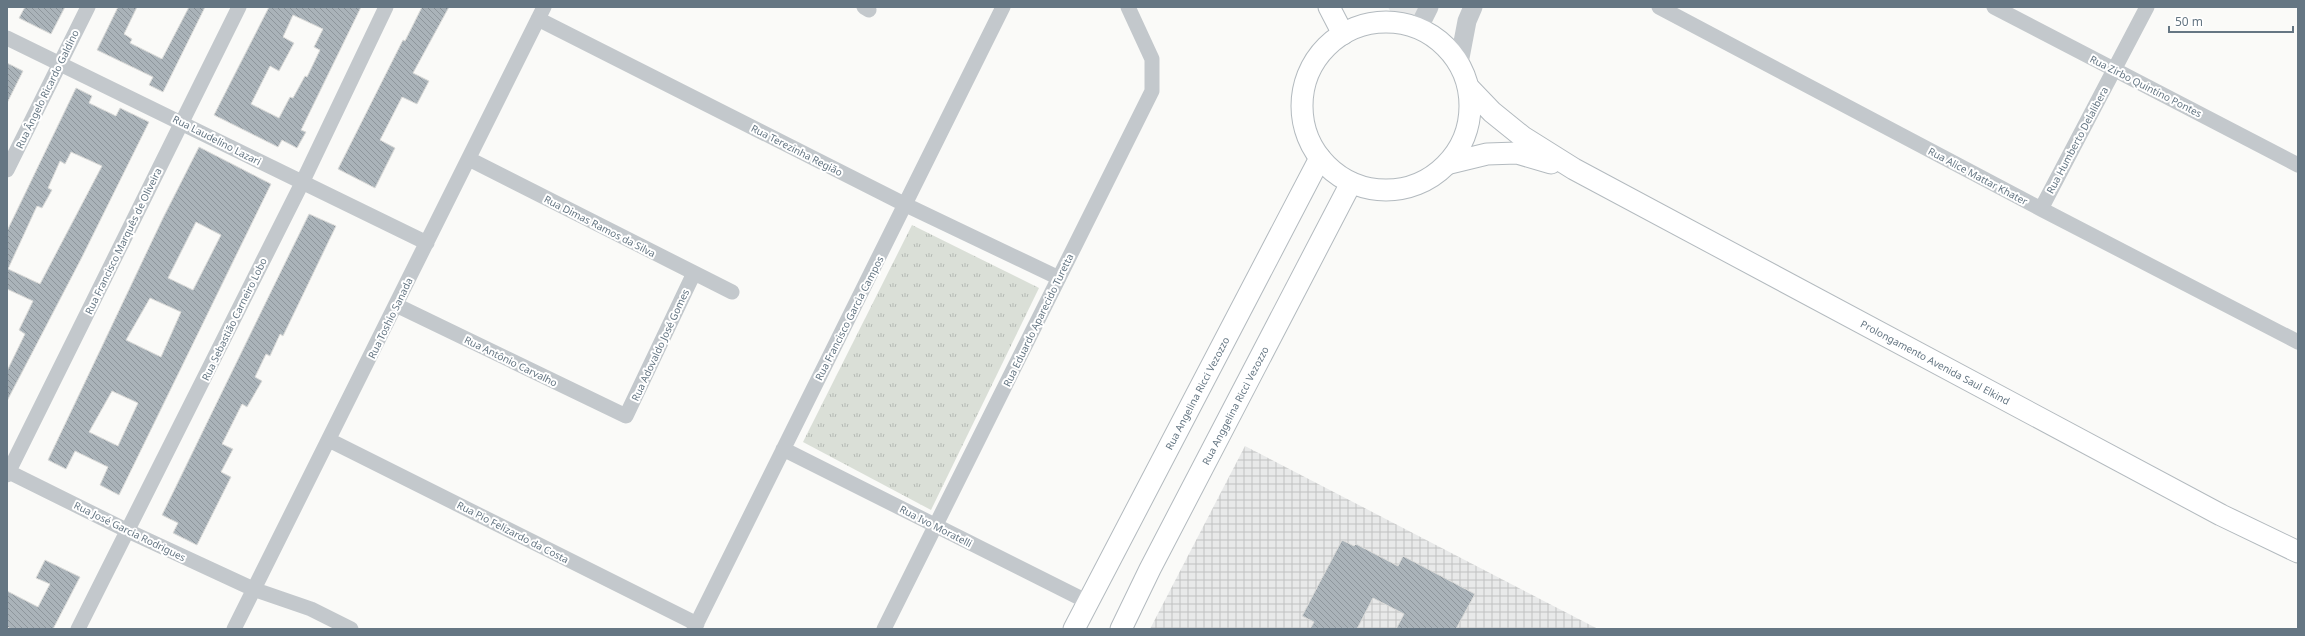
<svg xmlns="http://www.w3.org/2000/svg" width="2305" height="636" viewBox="0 0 2305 636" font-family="'Noto Sans',sans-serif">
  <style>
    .built { fill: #e8e9e9 }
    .industrial { fill: url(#industrial-grid) }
    .grass { fill: url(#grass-tufts) }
    .building { fill: url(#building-back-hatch); stroke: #dcdcda; fill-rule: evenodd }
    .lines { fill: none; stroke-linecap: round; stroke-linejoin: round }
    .secondary-casing { stroke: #b3babf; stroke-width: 23 }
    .minor { stroke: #c3c8cc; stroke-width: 15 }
    .tertiary { stroke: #c3c8cc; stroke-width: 19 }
    .secondary { stroke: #fff; stroke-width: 21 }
    .labels { text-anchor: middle; stroke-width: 4; stroke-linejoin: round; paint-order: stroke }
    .street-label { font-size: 10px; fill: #657683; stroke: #fff }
  </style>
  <defs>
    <pattern id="industrial-grid" width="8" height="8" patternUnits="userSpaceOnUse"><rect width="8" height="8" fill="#e8e9e9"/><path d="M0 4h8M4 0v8" fill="none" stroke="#c0c1c2"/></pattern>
    <pattern id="grass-tufts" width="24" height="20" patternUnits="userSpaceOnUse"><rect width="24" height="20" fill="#dadfd7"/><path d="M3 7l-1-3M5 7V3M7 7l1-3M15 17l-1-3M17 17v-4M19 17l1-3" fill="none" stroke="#b4b9b4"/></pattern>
    <pattern id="building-back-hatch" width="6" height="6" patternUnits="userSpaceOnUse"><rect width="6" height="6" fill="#aab3b9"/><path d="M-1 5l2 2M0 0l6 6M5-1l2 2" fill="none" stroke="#8e969c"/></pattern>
  </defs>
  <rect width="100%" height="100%" fill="#fafaf8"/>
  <path class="built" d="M1388 7H1420L1413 21 1391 13Z"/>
  <path class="industrial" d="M1245 446 1598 629H1150Z"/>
  <path class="grass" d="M912 225 1039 288 931 510 803 442Z"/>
  <path class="building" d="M25 7H65L51 34 19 18Z
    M118 7H137L124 34 132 39 130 43 162 59 189 7H205L163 92 149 85 153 77 97 50Z
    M269 7H361L301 130 306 132 297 148 282 140 278 147 214 115ZM293 15 323 29 314 47 320 50 307 77 305 76 293 98 290 97 279 118 251 104 270 66 279 71 294 43 283 37Z
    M422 7H449L413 73 429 81 417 104 402 97 380 140 395 148 375 188 338 169 403 40 405 41Z
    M7 63 23 71 7 103Z
    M76 88 92 96 89 103 116 116 120 108 149 122 82 257 7 401V371L25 334 19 330 33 301 7 289V231ZM71 152 102 166 40 284 8 269 37 206 42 208 52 190 48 188 60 161 65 164Z
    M199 147 271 184 119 495 100 485 108 467 75 451 66 469 48 460 163 218ZM196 222 221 235 193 290 168 278ZM150 298 181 312 161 357 126 340ZM112 391 138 403 118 446 89 432Z
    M309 214 336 226 283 336 280 334 270 356 266 354 255 377 262 381 247 407 242 404 222 444 233 449 221 472 231 477 197 545 173 533 178 523 162 515Z
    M1342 540 1354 546 1356 544 1398 566 1403 556 1475 594 1456 629H1396L1404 614 1373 598 1357 629H1310L1314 622 1302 616Z
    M45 560 80 577 53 629H12L7 627V591L38 607 50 584 36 578Z"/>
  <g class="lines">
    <g class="secondary-casing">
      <g id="secondary">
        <path d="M1329 7 1343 34"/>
        <circle cx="1386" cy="106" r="84"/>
        <path id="s1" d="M1469 88 1492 112 1523 137 1574 169 2221 515 2298 552"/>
        <path d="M1450 163 1487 154 1517 153 1551 163"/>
        <path id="s2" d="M1074 629 1320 158"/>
        <path id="s3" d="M1121 629 1150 569 1351 183"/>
      </g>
    </g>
    <path class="minor" d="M864 7 869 10
      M1659 7 2041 209 2298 342
      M1994 7 2298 165
      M538 19 906 205 1059 278
      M7 38 427 243
      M469 159 732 292
      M7 170 88 7
      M2041 209 2147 7
      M396 305 626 416 694 273
      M329 440 697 624
      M783 449 1088 602
      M7 471 128 531 253 589 311 609 351 629
      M7 475 239 7
      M78 629 302 183 386 7
      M234 629 544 7
      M694 629 1003 7
      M884 629 1152 91V59L1128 7"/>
    <path class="tertiary" d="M1418 29 1429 7
      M1459 63 1467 21 1473 7"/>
    <use href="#secondary" class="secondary"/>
  </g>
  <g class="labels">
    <g class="street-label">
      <text transform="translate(2146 86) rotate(27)" y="4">Rua Zirbo Quintino Pontes</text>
      <text transform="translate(47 89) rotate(-64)" y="4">Rua Ângelo Ricardo Galdino</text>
      <text transform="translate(217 140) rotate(27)" y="4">Rua Laudelino Lazari</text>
      <text transform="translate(2077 140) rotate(-62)" y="4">Rua Humberto Delalibera</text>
      <text transform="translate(797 150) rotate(27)" y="4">Rua Terezinha Região</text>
      <text transform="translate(1978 176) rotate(28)" y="4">Rua Alice Mattar Khater</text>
      <text transform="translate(600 226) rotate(27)" y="4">Rua Dimas Ramos da Silva</text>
      <text transform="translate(123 241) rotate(-64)" y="4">Rua Francisco Marquês de Oliveira</text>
      <text transform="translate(390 318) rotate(-64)" y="4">Rua Toshio Sanada</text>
      <text transform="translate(849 318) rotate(-63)" y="4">Rua Francisco Garcia Campos</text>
      <text transform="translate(234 319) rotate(-64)" y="4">Rua Sebastião Carneiro Lobo</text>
      <text transform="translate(1038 320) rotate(-64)" y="4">Rua Eduardo Aparecido Turetta</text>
      <text transform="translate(660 345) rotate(-65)" y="4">Rua Adovaldo José Gomes</text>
      <text transform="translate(511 361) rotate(26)" y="4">Rua Antônio Carvalho</text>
      <text dy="4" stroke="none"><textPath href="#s1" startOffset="543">Prolongamento Avenida Saul Elkind</textPath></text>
      <text dy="4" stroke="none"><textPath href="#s2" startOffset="266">Rua Angelina Ricci Vezozzo</textPath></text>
      <text dy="4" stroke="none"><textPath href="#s3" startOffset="251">Rua Anggelina Ricci Vezozzo</textPath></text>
      <text transform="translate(936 526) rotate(27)" y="4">Rua Ivo Moratelli</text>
      <text transform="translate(130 531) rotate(26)" y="4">Rua José Garcia Rodrigues</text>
      <text transform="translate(513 532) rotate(27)" y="4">Rua Pio Felizardo da Costa</text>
    </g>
  </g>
  <rect width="2305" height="636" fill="none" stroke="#657683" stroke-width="16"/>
  <path d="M2169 26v6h124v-6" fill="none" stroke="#657683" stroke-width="2"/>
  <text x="2175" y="26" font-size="12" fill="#657683" stroke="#ffffff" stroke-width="3" paint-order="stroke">50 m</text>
</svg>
